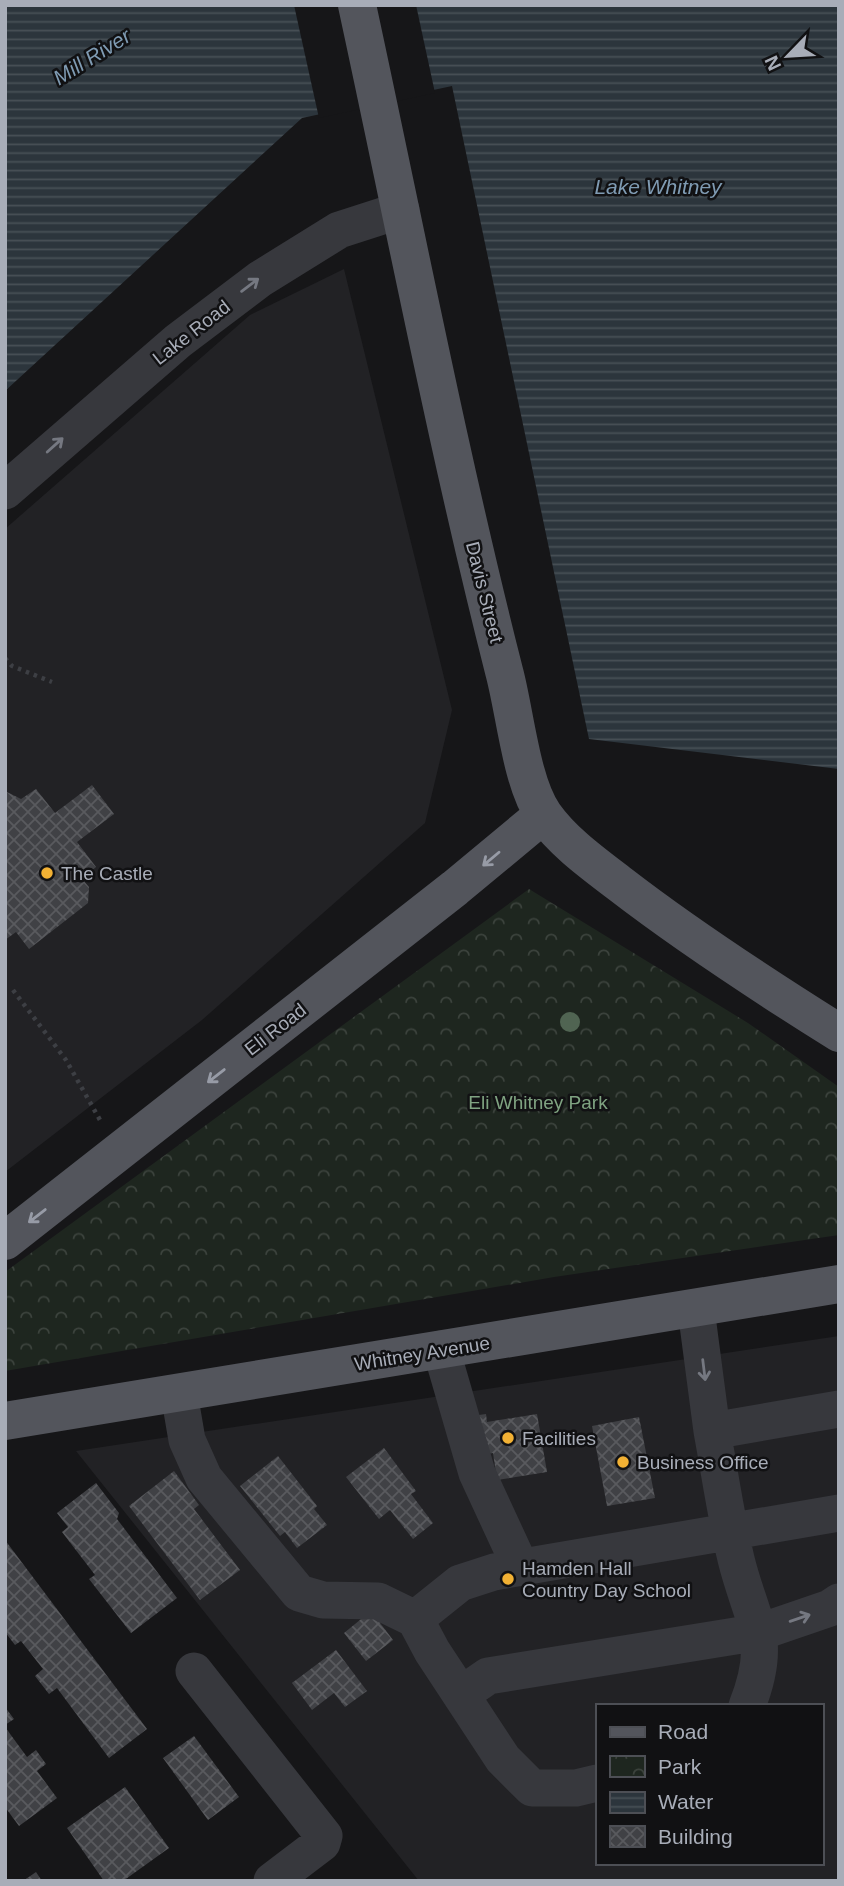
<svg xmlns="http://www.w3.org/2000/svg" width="844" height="1886" viewBox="0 0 844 1886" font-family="Helvetica,sans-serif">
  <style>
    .built { fill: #222225; fill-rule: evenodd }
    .park { fill: url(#park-crowns) }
    .water { fill: url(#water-rules) }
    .pier { fill: #161618 }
    .building { fill: url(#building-cross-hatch) }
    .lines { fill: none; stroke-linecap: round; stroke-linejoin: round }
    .path { stroke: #3d3f44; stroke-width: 4.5; stroke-dasharray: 3.5 5; stroke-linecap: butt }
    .minor { stroke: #37383d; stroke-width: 37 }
    .major { stroke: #53555c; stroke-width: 38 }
    .tree { fill: #506452 }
    .oneway { stroke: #757881 }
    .oneway2 { stroke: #979ba6 }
    .poi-dot { fill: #f2b134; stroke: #111113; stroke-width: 2.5 }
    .labels { text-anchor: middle; stroke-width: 5; stroke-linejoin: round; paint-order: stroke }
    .street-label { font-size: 19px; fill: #a8adb8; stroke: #111113 }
    .poi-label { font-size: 19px; fill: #a8adb8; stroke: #111113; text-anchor: start }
    .park-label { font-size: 19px; fill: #7fa381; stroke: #111113 }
    .water-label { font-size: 21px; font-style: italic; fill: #7f9bb3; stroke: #111113 }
  </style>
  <defs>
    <pattern id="park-crowns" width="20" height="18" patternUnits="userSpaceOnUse" patternTransform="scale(1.75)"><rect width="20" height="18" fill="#1e261f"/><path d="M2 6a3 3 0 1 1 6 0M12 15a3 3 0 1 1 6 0" fill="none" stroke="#3c433d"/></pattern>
    <pattern id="water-rules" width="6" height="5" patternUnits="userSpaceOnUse" patternTransform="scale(1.75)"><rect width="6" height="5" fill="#2c353c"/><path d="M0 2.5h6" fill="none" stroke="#485056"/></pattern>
    <pattern id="building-cross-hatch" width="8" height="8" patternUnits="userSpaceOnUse" patternTransform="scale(1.75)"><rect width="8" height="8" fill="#404145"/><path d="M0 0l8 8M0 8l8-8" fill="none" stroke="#595a5e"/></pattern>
  </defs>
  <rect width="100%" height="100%" fill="#161618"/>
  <path class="built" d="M344 269 452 710 425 823 202 1020 5 1172V529L250 315Z
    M839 1336V1881H419L76 1451ZM597 1706H821V1863H597Z"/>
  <path class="park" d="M529 889 748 1023 839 1087V1235L554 1277 5 1371V1272Z"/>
  <path class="water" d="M5 5H839V769L589 739 452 86 302 118 5 391Z"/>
  <path class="pier" d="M294 5H416L435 93 319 118Z"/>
  <path class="building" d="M92 785 114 814 77 842 96 867 82 879 89 887 88 903 29 949 16 932 5 940V791L21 799 36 789 55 813Z
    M486 1414 487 1422 537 1414 547 1472 497 1480 493 1453 478 1455 472 1416Z
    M639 1417 655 1498 607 1506 592 1426Z
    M384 1448 416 1491 411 1494 433 1523 413 1539 390 1510 379 1519 346 1477Z
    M278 1456 317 1506 314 1509 327 1525 297 1548 285 1532 280 1536 240 1486Z
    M174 1471 199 1505 194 1509 240 1570 200 1600 129 1506Z
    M96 1483 119 1513 117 1519 177 1598 131 1633 89 1579 95 1575 62 1532 68 1527 57 1513Z
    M5 1540 147 1729 109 1758 57 1688 49 1694 35 1676 43 1669 21 1641 15 1645 5 1632Z
    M371 1611 393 1640 366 1661 344 1633Z
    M336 1650 367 1691 345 1707 334 1693 312 1710 292 1683Z
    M5 1707 14 1719 5 1725Z
    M5 1727 27 1757 36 1750 46 1764 37 1771 57 1798 19 1826 5 1807Z
    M194 1736 239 1797 208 1820 163 1758Z
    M125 1787 169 1848 123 1881H104L67 1828Z
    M36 1872 42 1881H23Z"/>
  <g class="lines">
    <path class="path" d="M5 658 12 666 52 682
      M13 990 66 1060 100 1120"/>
    <path class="minor" d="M5 491 178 341 260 279 339 230 401 210
      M696 1309 712 1431
      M441 1349 477 1473 520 1566
      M179 1393 187 1440 204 1478 299 1593 323 1600 378 1601 415 1619
      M194 1671 324 1836 322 1843 272 1881
      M462 1694 488 1676 760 1632 830 1608 839 1602
      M747 1706C774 1638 751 1621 736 1559 726 1517 720 1474 712 1431L839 1409
      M597 1783 576 1788H532L503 1759 432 1651 415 1619 460 1583 494 1572 839 1513"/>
    <path class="major" d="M357 5C405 227 448 451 504 671 515 711 521 783 544 815 563 842 594 864 620 884 690 938 764 986 839 1033
      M5 1241 455 888 543 815
      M5 1421 839 1284"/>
  </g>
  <circle class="tree" cx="570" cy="1022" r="10"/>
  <defs><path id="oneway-shaft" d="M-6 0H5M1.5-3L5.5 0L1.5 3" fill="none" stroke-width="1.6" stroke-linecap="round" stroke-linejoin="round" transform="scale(1.75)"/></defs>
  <g class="oneway">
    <use href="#oneway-shaft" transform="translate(250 285) rotate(-37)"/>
    <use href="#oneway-shaft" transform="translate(55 445) rotate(-42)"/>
    <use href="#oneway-shaft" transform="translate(704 1370) rotate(83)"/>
    <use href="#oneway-shaft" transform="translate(800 1618) rotate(-19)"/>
  </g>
  <g class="oneway2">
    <use href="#oneway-shaft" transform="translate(491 859) rotate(140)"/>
    <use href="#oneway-shaft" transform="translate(216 1076) rotate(142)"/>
    <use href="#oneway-shaft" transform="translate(37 1216) rotate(142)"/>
  </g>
  <g class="poi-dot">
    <circle cx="47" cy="873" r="7"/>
    <circle cx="508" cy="1438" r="7"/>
    <circle cx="623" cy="1462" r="7"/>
    <circle cx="508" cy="1579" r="7"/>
  </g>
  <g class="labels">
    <g class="street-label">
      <text transform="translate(191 332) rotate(-38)" y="7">Lake Road</text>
      <text transform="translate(485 592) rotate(76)" y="7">Davis Street</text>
      <text transform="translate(275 1029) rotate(-38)" y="7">Eli Road</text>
      <text transform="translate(422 1353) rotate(-9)" y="7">Whitney Avenue</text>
    </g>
    <g class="poi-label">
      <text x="61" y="880">The Castle</text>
      <text x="522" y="1445">Facilities</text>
      <text x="637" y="1469">Business Office</text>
      <text x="522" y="1575">Hamden Hall<tspan x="522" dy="22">Country Day School</tspan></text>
    </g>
    <g class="park-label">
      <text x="538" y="1109">Eli Whitney Park</text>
    </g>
    <g class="water-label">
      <text transform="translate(92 57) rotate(-32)" y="7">Mill River</text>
      <text x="658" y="194">Lake Whitney</text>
    </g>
  </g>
  <rect width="844" height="1886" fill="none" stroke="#a8adb8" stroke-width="14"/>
  <rect x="596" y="1704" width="228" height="161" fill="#111113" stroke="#4d4f55" stroke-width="2"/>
  <rect x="610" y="1727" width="35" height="10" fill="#53555c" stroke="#4d4f55" stroke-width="2"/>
  <text x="658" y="1739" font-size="21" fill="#a8adb8">Road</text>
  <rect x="610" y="1756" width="35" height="21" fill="url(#park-crowns)" stroke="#4d4f55" stroke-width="2"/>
  <text x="658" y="1774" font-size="21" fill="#a8adb8">Park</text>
  <rect x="610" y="1792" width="35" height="21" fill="url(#water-rules)" stroke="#4d4f55" stroke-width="2"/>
  <text x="658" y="1809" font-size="21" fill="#a8adb8">Water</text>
  <rect x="610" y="1826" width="35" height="21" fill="url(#building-cross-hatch)" stroke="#4d4f55" stroke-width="2"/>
  <text x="658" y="1844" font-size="21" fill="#a8adb8">Building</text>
  <g transform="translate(788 56) rotate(245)" stroke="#111113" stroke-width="5" paint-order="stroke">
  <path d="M0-5L12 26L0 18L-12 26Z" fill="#a8adb8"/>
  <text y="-10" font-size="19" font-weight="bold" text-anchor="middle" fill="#a8adb8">N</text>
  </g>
</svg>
